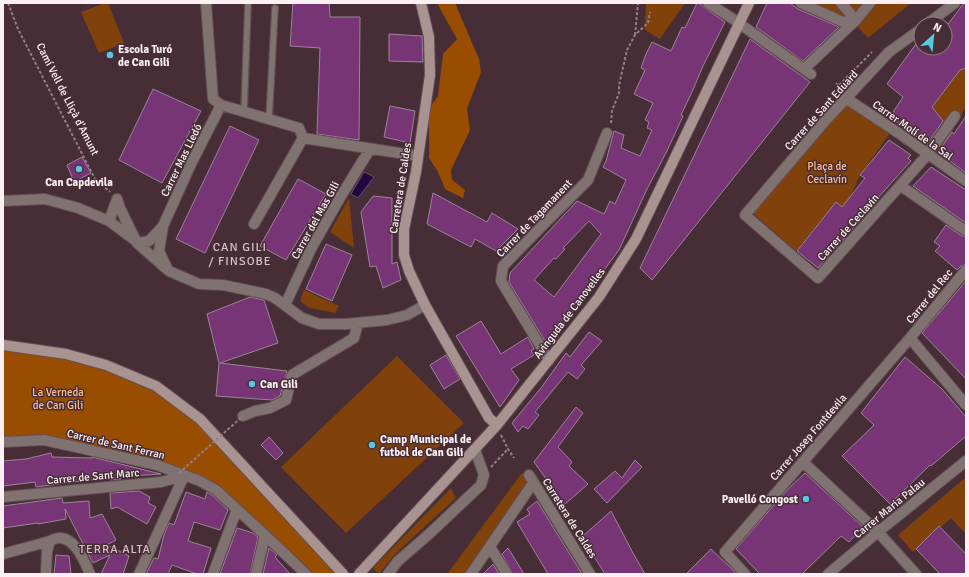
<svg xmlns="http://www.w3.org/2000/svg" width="969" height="577" viewBox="0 0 969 577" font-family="Signika,sans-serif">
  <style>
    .green { fill: #80410a }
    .forest { fill: #994d00 }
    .water { fill: #22063f; stroke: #644c75 }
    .building { fill: #773575; stroke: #9a8598; fill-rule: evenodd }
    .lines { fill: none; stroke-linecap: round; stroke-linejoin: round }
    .lane-casing { stroke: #644d54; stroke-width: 8 }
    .street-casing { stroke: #644d54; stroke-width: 12 }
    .secondary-casing { stroke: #644d54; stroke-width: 12 }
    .path { stroke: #937f86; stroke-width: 2; stroke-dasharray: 3 2; stroke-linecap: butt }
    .lane { stroke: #7f7270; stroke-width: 5.5 }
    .street { stroke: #7f7270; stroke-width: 10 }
    .secondary { stroke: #a89390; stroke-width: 10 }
    .path-bridge { stroke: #937f86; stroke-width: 2; stroke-dasharray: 3 2; stroke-linecap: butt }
    .poi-dot { fill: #56c9e1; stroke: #472e36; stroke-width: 1.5 }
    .labels { text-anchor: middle; stroke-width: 3; stroke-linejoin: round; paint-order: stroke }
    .poi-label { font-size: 11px; font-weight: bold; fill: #fdf0f4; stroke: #472e36; text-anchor: start }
    .street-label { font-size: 11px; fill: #fdf0f4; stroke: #472e36 }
    .park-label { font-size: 11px; fill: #fdbd92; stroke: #472e36 }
    .neighbourhood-label { font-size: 12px; letter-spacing: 1px; fill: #dfbfc9; stroke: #472e36 }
  </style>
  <rect width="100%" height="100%" fill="#472e36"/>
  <path class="green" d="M105 3H108L124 43 99 53 81 12Z
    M646 3H685L660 39 645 30Z
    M809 3H911L868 38 857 26Z
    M966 68V106L939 155 928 144 944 122 932 107 960 70Z
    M850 101 893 129 860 175 851 195 868 209 859 221 836 202 796 251 749 210Z
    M349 198 354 248 330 232Z
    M304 290 339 306 335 313 310 308 301 302V297Z
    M397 356 464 423 346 533 281 467Z
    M522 473 529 481 467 574H447Z
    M966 477V534L951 518 913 552 898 535Z
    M451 488 456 498 395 554 379 574 373 568Z"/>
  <path class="forest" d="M437 3H455L479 59 481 72 467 109 470 130 451 170 452 180 465 190 463 198 445 189 438 172 429 158V108L438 96 443 54 457 39Z
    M3 345 66 354 156 386 200 419 343 574H306L200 481 44 440 3 442Z"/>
  <path class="water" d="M364 172 374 177 358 198 351 194Z"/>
  <path class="building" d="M293 3H329L330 17H360L359 140 317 134 320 48 290 46Z
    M697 3H699L705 8 725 22 703 66 692 92 681 115 683 116 666 153 647 189 619 250 550 342 547 340 545 341 509 282 510 273 577 201 604 214 610 201 615 204 626 180 603 167 606 161 614 131 624 135 621 148 640 156 652 130 647 128 649 122 645 120 653 103 634 94 645 70 641 68 646 54 652 42 671 51 682 27 685 28ZM589 221 601 234 554 297 534 280 554 258 556 259 565 249 563 248Z
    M767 3H790L798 9 839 27 803 61 756 27Z
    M964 3H966V68L960 70 932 107 943 121 927 144 890 117 903 97 887 84 921 37V48H945V28Z
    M389 34 422 36 423 62 389 61Z
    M750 39 810 82 652 280 640 268Z
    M153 89 201 111 162 183 119 160Z
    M390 106 415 111 410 143 384 137Z
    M966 116V173L938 152 952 132 954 134Z
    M230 126 259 140 205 253 176 239Z
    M889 140 911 155 908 158 911 161 858 220 859 221 848 234 818 268 797 251 836 202 842 207 865 178 860 175Z
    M82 157 91 173 74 182 67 165Z
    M931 167 966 190V223L913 186Z
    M298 179 326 194 286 260 260 246Z
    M433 193 487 222 492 213 518 229 496 251 475 239 471 247 427 224Z
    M373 196 392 198V264L397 262 401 280 383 288 376 266 370 267 361 212Z
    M946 225 962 236 966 237V264L961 266 957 270 935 251 940 246 934 242Z
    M326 244 352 255 332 301 306 289Z
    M966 281V379L922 333Z
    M250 297 264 300 278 343 220 363 287 371 280 396 272 400 216 396 219 363 207 314Z
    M481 321 501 354 528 337 534 349 531 351 534 355 511 369 519 380 500 407 456 336Z
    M589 332 602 341 581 365 585 369 577 379 568 372 535 412 539 415 528 429 523 426 518 432 512 423 541 388 566 353 570 357Z
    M446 355 460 379 444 389 430 365Z
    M905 357 942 389 966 417V436L931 466 930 465 890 504 842 456 874 425 861 413Z
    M576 407 583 413 558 447 572 462 569 466 588 484 563 506 558 498 559 497 534 462Z
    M269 437 283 453 276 460 261 445Z
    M51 453 52 457 92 458V457L161 474 118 477 121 479 110 480V478L90 480 36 487 35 482 3 486V461L26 459Z
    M635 460 642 467 607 503 594 489 615 471 622 478Z
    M805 473 863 527 849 542 841 536 802 574H760L736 549 787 490Z
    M139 491 150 497 148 503 156 507 147 524 117 507 111 509 110 493Z
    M186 492 205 499 207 492 212 495 228 510 220 530 194 522 188 541 211 548 203 574H197L172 565 168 574H146L154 558 158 559 164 535 169 523 174 525Z
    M62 498 63 503 89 501 90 518 102 514 116 540 107 545 129 556 123 574H101L110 555 93 563 65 509 66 519 38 524V523L3 528V506Z
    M537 501 582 574H548L517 522 530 514 527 509Z
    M611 511 633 553 645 574H605L582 537Z
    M939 526 966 554V574H940L916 549Z
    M237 528 253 533 258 537 250 574H220Z
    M269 548 277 555 275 557 290 574H263Z
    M508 548 524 574H513L502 554Z
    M711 549 732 569 736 574H686Z
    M56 555 69 556 71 574H54Z
    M493 564 499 574H483Z"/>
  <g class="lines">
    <g class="lane-casing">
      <path id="lane" d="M244 112 248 3
        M269 119 275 8"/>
    </g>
    <g class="street-casing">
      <path id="street" d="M206 3 213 99 221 105 299 128 303 138 418 156
        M708 3 730 17 811 74
        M801 3 843 22 856 20
        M841 3 856 20
        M927 24 955 3
        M921 29 889 52 826 120 745 215 818 278 928 154 955 116
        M804 69 856 20 870 3
        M847 99 900 134 966 181
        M901 186 966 231
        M117 199 120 208 137 243 169 271 199 284 223 285 266 294 275 298 302 318 319 324H346L387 320 407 315 425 305
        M3 201 45 199 78 208 109 221 136 241
        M109 221 117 199
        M254 224 303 138
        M163 226 159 251 167 268
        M137 243 149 241 163 226 191 164 221 105
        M285 305 312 247 341 196 370 149
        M910 338 966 405
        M549 360 501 281 503 266 542 226 588 180 607 133
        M243 416 255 411 270 408 286 400 292 375 354 338 358 323
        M3 442 44 440 157 465 200 481 216 490 265 535 306 574
        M803 462 878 532 916 574
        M529 475 590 574
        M3 497 161 482 184 476
        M490 547 507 574
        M3 554 50 541
        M46 574 47 551 50 541C52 540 57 538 59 538 75 537 85 562 90 574
        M139 574 184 476
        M213 574 237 509
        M256 574 265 535
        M388 574 398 561 428 535 481 485 484 475 475 450
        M471 574 531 486
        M745 574 725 552 910 338 966 270
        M828 574 878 532 966 461"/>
    </g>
    <g class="secondary-casing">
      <path id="secondary" d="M421 3 429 37 430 75 416 172 404 229V255L409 271 425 305 489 418 497 425
        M3 345 66 354 106 365 156 386 200 419 343 574
        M359 574 497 425 599 297 636 239 749 3"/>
    </g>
    <path class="path" d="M8 3 18 29 95 179 110 192
      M635 35 638 3
      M836 83 838 86 872 52
      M611 123 612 111 619 93V85L627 50 635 35 648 23 650 12
      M501 435 508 449 514 458
      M491 467 508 449"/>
    <use href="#lane" class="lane"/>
    <use href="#street" class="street"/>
    <use href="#secondary" class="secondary"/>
    <path class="path-bridge" d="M179 473 243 416"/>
  </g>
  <g class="poi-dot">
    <circle cx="110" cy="55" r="4"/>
    <circle cx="79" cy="169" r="4"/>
    <circle cx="252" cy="384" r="4"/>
    <circle cx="372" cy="445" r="4"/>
    <circle cx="806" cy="499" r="4"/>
  </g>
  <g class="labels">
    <g class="poi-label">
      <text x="118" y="53">Escola Turó<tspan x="118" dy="13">de Can Gili</tspan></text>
      <text x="79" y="186" text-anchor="middle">Can Capdevila</text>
      <text x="260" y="388">Can Gili</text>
      <text x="380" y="443">Camp Municipal de<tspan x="380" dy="13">futbol de Can Gili</tspan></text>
      <text x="798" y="503" text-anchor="end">Pavelló Congost</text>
    </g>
    <g class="street-label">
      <text transform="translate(68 99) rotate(63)" y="4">Camí Vell de Lliçà d'Amunt</text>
      <text transform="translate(821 110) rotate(-48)" y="4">Carrer de Sant Eduard</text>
      <text transform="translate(913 130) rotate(35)" y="4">Carrer Molí de la Sal</text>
      <text transform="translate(181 160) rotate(-64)" y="4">Carrer Mas Lledó</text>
      <text transform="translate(400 188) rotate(-81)" y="4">Carretera de Caldes</text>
      <text transform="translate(534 218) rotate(-46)" y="4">Carrer de Tagamanent</text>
      <text transform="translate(315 220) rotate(-61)" y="4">Carrer del Mas Gili</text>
      <text transform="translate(848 227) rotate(-48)" y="4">Carrer de Ceclavin</text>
      <text transform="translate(929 296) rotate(-51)" y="4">Carrer del Rec</text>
      <text transform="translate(569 313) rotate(-53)" y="4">Avinguda de Canovelles</text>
      <text transform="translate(808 437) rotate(-49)" y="4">Carrer Josep Fontdevila</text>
      <text transform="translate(116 444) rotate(13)" y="4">Carrer de Sant Ferran</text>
      <text transform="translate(93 476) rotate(-5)" y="4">Carrer de Sant Marc</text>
      <text transform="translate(889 508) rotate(-39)" y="4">Carrer Maria Palau</text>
      <text transform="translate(570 518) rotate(58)" y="4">Carretera de Caldes</text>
    </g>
    <g class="park-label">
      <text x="827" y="170">Plaça de<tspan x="827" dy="13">Ceclavín</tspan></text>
      <text x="58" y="396">La Verneda<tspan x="58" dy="13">de Can Gili</tspan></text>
    </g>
    <g class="neighbourhood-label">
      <text x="240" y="251">CAN GILI<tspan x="240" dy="14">/ FINSOBE</tspan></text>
      <text x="115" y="553">TERRA ALTA</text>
    </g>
  </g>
  <rect width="969" height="577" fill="none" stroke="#fdf0f4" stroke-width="8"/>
  <g transform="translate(933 36) rotate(27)"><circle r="19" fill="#472e36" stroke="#907c82"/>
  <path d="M0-3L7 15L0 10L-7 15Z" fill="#56c9e1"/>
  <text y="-6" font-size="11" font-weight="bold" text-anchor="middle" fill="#fdf0f4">N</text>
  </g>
</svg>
